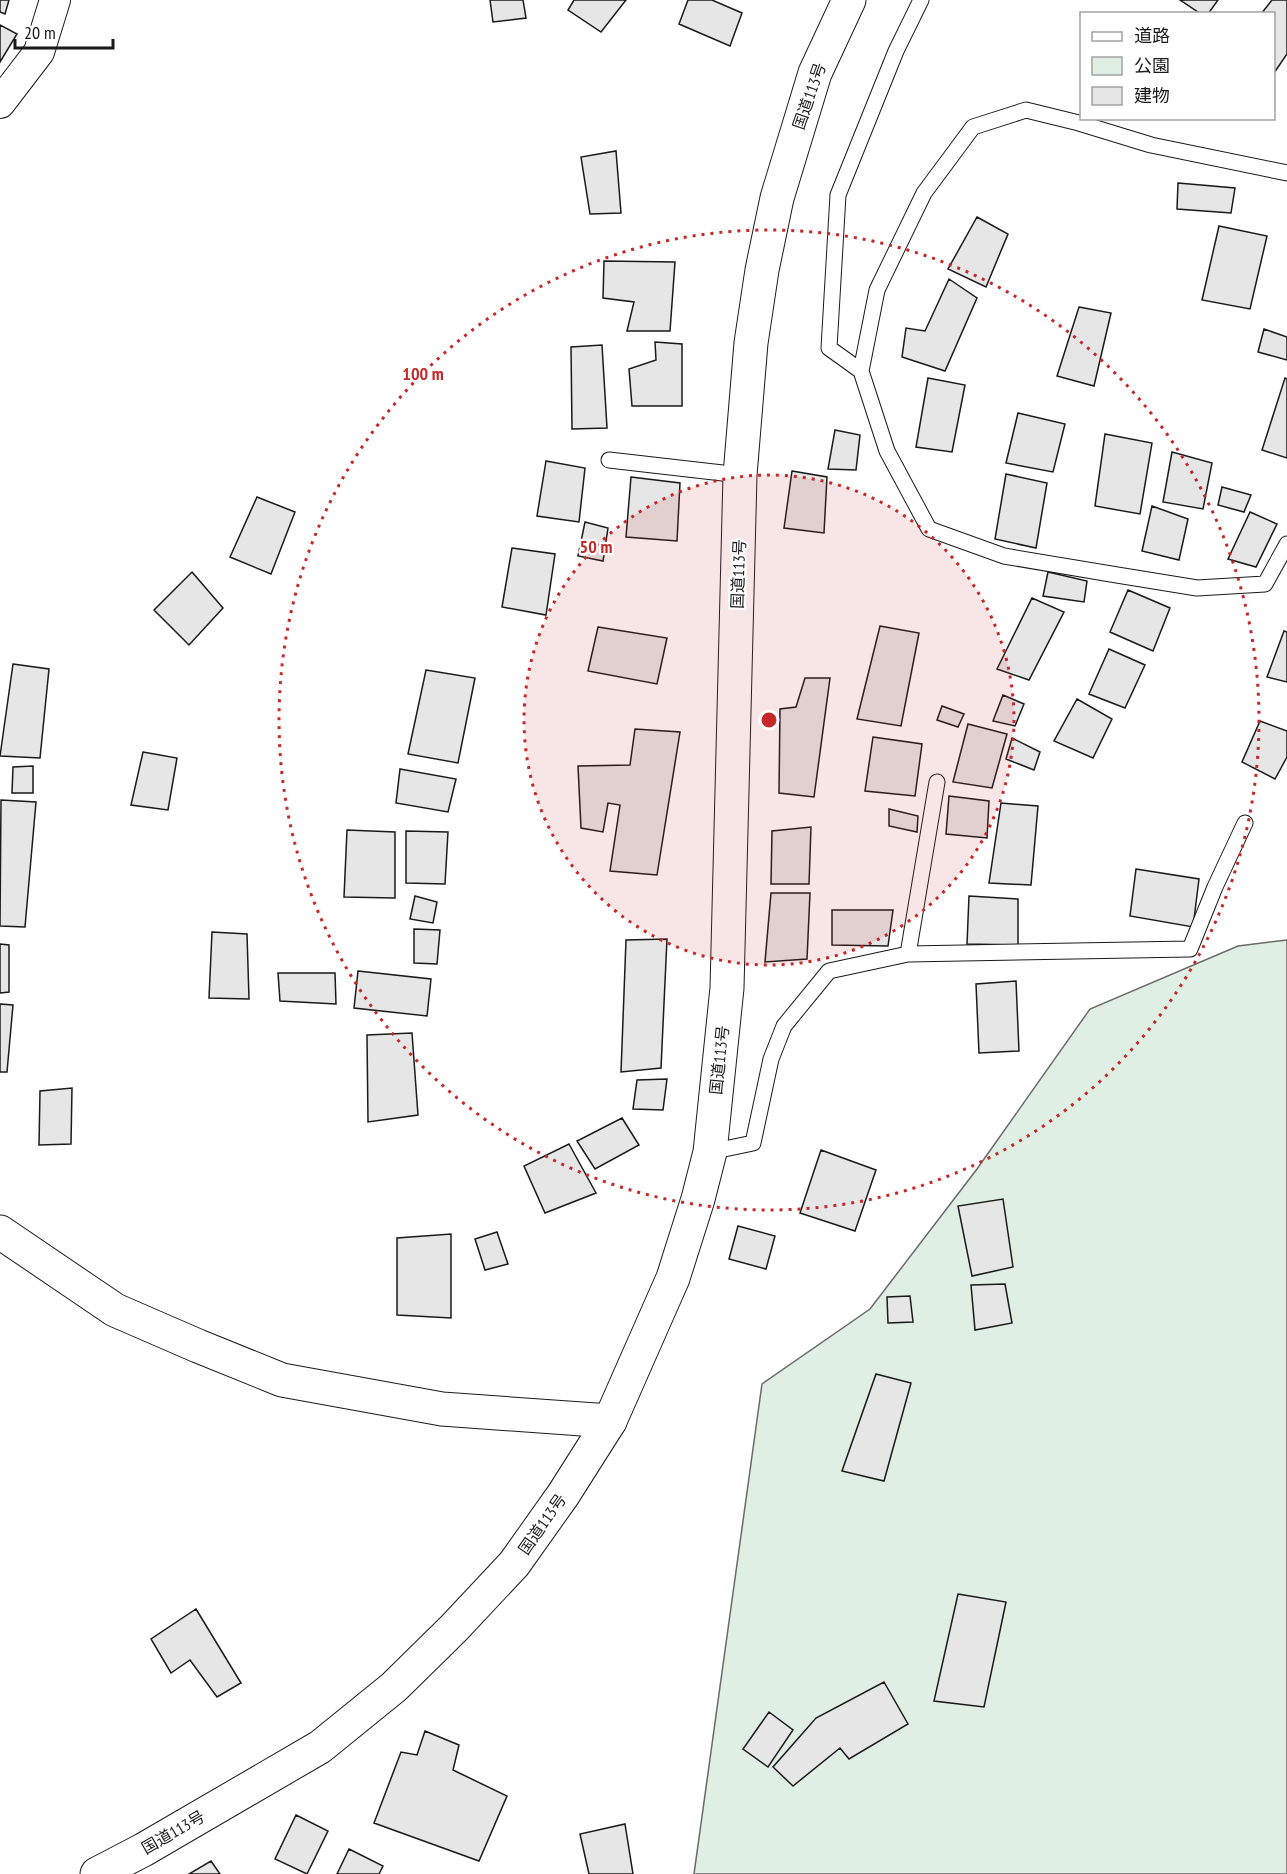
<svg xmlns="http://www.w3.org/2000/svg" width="1287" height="1874" viewBox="0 0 1287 1874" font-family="'PT Sans Narrow','Noto Sans JP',sans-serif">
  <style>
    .green { fill: #e0efe3; stroke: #6a6a6a; stroke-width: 1.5 }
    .building { fill: #e6e6e6; stroke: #1a1a1a; stroke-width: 1.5 }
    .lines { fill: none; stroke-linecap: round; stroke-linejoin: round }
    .service-casing { stroke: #1a1a1a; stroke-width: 17 }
    .minor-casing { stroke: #1a1a1a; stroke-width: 32 }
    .tertiary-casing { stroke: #1a1a1a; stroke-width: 35 }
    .trunk-casing { stroke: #1a1a1a; stroke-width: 35 }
    .service { stroke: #fff; stroke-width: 15 }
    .minor { stroke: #fff; stroke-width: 30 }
    .tertiary { stroke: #fff; stroke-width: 33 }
    .trunk { stroke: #fff; stroke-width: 33 }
    .ring { fill: none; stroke: #c62828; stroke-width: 3; stroke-dasharray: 3 6 }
    .labels { text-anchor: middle; stroke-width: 4.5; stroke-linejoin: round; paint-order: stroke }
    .street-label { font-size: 16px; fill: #1a1a1a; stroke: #fff }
    .centre { fill: #c62828; stroke: #fff; stroke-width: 3 }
    .ring-label { font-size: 18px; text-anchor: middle; font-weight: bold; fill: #c62828; stroke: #fff; stroke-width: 4.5; stroke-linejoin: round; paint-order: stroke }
  </style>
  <rect width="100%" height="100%" fill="#fff"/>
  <path class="green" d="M1287 940V1874H694L762 1384 870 1309 977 1169 1090 1009 1238 946Z"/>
  <path class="building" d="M0 0H9L5 14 0 12Z
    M490 0H523L526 18 493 22Z
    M574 0H626L601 32 568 10Z
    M688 0H712L742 13 730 46 679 24Z
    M1180 0H1218L1208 14H1201Z
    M1272 0H1287V54L1274 73V14H1261Z
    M0 25 17 34 0 62Z
    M616 151 621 213 590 214 581 157Z
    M1178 183 1235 188 1231 213 1177 209Z
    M977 217 1008 234 986 287 948 269Z
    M1219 226 1267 236 1250 309 1202 300Z
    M604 261 675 262 670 331H627L634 302 603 298Z
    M949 279 977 298 945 371 902 357 906 328 925 331Z
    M1079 307 1111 313 1094 386 1057 376Z
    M1264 329 1287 337V360L1258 352Z
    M655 342 682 344V406H632L629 369 656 360Z
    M602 345 607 428 572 429 571 347Z
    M928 378 965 385 952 452 916 447Z
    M1285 378 1287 379V458L1262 450Z
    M1018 413 1065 424 1053 472 1006 463Z
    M835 430 860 435 856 470 828 469Z
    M1105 434 1152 443 1140 514 1095 506Z
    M1172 452 1212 463 1203 509 1163 502Z
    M546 461 585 468 579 522 537 516Z
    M792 471 827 477 824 533 784 528Z
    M1006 474 1047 483 1036 548 995 539Z
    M631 477 680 483 677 541 626 537Z
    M1222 487 1251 495 1244 512 1218 505Z
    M257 497 295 512 271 574 230 557Z
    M1152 506 1188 519 1179 560 1142 551Z
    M1250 512 1277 524 1256 567 1228 559Z
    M585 522 608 528 603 561 578 556Z
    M512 548 555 554 546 615 502 607Z
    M192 572 223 608 189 645 154 610Z
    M1048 572 1087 581 1084 602 1043 596Z
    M1128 590 1170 608 1153 651 1110 632Z
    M1032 598 1064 612 1029 680 997 669Z
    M880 626 919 633 901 726 857 719Z
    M598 627 667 638 657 684 588 671Z
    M1284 631 1287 632V682L1267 677Z
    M1109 649 1145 665 1125 708 1089 694Z
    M13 664 49 669 40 758 0 756Z
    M426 670 475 678 458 763 408 754Z
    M805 678H830L814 797 779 793 780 709 796 707Z
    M1003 695 1024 704 1015 726 993 721Z
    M1077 699 1112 719 1093 758 1054 741Z
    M942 706 964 714 958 727 937 720Z
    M1260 721 1287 731V757L1275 779 1242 762Z
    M968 724 1007 734 992 788 953 782Z
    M635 729 680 732 657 875 610 871 620 805 608 803 603 832 581 828 578 766 630 765Z
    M873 737 922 744 915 796 865 791Z
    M1012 738 1040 752 1034 770 1006 759Z
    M143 752 177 758 168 810 131 805Z
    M33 766V793H12L13 767Z
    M400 769 456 779 448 812 396 803Z
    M949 796 989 801 987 838 946 834Z
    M1 800 36 802 25 927 0 926Z
    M1001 803 1038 806 1031 885 989 883Z
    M889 809 918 816 917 832 889 826Z
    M811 827 809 884H771L772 831Z
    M347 830 395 832V898L344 897Z
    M406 831 448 832 445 884 406 883Z
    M1136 869 1199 879 1193 927 1130 916Z
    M771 893H810L807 959 765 962Z
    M415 896 437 902 433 923 410 919Z
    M969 896 1018 899V945L967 944Z
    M832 910H893L888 946 832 945Z
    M414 929 440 930 437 964 414 963Z
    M212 932 247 934 249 999 209 998Z
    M667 939 661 1068 621 1072 626 940Z
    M0 944 9 945V992L0 993Z
    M358 971 431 979 427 1016 354 1008Z
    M278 973H335L336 1004 280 1001Z
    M1016 981 1019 1051 979 1053 976 984Z
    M0 1004 13 1005 7 1072H0Z
    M412 1033 418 1115 368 1122 367 1035Z
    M667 1079 663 1110 633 1109 637 1080Z
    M72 1088 71 1144 39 1145 40 1091Z
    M622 1118 639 1145 595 1169 577 1141Z
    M569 1144 596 1193 545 1213 524 1166Z
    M821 1150 876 1170 855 1231 800 1213Z
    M1003 1199 1013 1267 972 1276 958 1206Z
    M738 1226 775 1236 766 1269 729 1259Z
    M497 1232 508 1264 485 1270 475 1239Z
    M451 1234V1318L397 1315V1238Z
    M1005 1284 1012 1323 975 1330 971 1285Z
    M910 1296 913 1322 888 1323 887 1297Z
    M876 1374 911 1383 884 1481 842 1471Z
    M958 1594 1006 1602 984 1707 934 1701Z
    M196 1609 241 1683 217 1697 190 1660 171 1673 151 1639Z
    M884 1682 908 1724 849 1759 840 1748 793 1786 773 1767 816 1718Z
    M769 1712 793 1730 768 1767 743 1749Z
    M425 1731 459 1745 453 1770 507 1796 479 1861 374 1823 401 1752 417 1755Z
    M296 1815 328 1831 307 1874 275 1859Z
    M625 1824 633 1874H589L580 1834Z
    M349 1849 383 1866 379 1874H337Z
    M211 1861 220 1874H189Z"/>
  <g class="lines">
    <g class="service-casing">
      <path id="service" d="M1287 173 1151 145 1079 123 1026 110 973 127 924 193 877 290 861 371 887 451 929 529 1004 556 1111 574 1197 588 1265 584 1287 544
        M861 371 829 348 838 195 896 51 921 0
        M609 460 740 475
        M908 954 937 782
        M710 1152 753 1143 771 1059 784 1026 829 971 908 954 1190 949 1215 887 1245 823"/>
    </g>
    <g class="minor-casing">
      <path id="minor" d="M0 103 39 52 55 0"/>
    </g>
    <g class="tertiary-casing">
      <path id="tertiary" d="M0 1232 115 1310 198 1346 282 1380 442 1409 610 1421"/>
    </g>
    <g class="trunk-casing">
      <path id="trunk" d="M97 1874 143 1850 320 1747 394 1687 454 1628 514 1564 563 1495 610 1421 673 1278 698 1199 710 1152 727 988 740 475 751 343 762 270 777 198 815 73 849 0"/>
    </g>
    <use href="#service" class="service"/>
    <use href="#minor" class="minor"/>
    <use href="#tertiary" class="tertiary"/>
    <use href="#trunk" class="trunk"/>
  </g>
  <circle cx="769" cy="720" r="245" fill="#c62828" fill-opacity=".12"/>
  <g class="ring">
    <circle cx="769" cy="720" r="245"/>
    <circle cx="769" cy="720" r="490"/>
  </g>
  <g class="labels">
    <g class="street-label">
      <text transform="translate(809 96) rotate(-71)" y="6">国道113号</text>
      <text transform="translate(738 574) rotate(-88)" y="6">国道113号</text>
      <text transform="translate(719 1060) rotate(-84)" y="6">国道113号</text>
      <text transform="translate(542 1524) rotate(-55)" y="6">国道113号</text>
      <text transform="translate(173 1832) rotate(-30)" y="6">国道113号</text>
    </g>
  </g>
  <circle cx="769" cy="720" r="9" class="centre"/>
  <g class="ring-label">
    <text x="423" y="380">100 m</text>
    <text x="596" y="553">50 m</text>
  </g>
  <rect x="1080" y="12" width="195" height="108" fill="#ffffff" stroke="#a3a3a3" stroke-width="1.5"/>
  <rect x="1092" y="32" width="30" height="9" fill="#ffffff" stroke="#a3a3a3" stroke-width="1.5"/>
  <text x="1134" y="42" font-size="18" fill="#1a1a1a">道路</text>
  <rect x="1092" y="57" width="30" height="18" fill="#e0efe3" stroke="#a3a3a3" stroke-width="1.5"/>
  <text x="1134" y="72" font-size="18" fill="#1a1a1a">公園</text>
  <rect x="1092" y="87" width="30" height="18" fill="#e6e6e6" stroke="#a3a3a3" stroke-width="1.5"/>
  <text x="1134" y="102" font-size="18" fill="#1a1a1a">建物</text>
  <path d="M15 39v9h98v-9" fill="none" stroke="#1a1a1a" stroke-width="3"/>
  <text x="24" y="39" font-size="18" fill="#1a1a1a" stroke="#ffffff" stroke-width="4.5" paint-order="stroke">20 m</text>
</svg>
